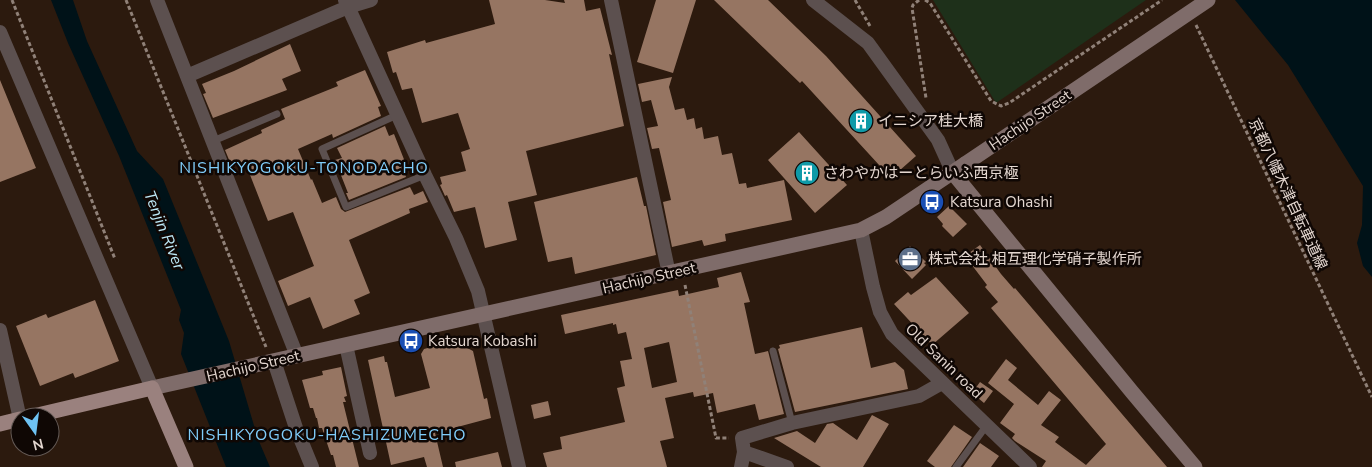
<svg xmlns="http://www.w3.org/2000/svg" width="1372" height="467" viewBox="0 0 1372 467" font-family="'Nunito Sans','Noto Sans JP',sans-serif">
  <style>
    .green { fill: #1e301a }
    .water { fill: #001218 }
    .building { fill: #967562; fill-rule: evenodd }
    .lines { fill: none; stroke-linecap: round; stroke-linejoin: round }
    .path { stroke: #908178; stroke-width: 3; stroke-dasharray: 4 2.5; stroke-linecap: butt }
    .lane { stroke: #5c504f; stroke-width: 7 }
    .street { stroke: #5c504f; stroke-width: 14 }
    .secondary { stroke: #7f6c6a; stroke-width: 15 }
    .primary { stroke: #9a817e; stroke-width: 15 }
    .secondary-bridge { stroke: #7f6c6a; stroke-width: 15 }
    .labels { text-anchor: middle; stroke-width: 5; stroke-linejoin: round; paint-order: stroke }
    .street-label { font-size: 15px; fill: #e4d7d0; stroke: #0f0704 }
    .poi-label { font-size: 15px; fill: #e4d7d0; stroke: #0f0704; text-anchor: start }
    .neighbourhood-label { font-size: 16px; letter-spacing: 1px; fill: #80cdfa; stroke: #0f0704 }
    .water-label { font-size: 16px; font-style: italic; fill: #bee9f8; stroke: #0f0704 }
  </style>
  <rect width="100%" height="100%" fill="#2c1a0e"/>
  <path class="green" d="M933 0H1146L996 103Z"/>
  <path class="water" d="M51 0H73L87 41 137 151 163 179 229 341 258 439 270 467H226L181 354 184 333 179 320 181 310 119 156 68 43Z
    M1235 0H1372V277L1363 266 1357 243 1362 225 1363 186 1288 65Z"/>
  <path class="building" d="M489 0H545L565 3 564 0H584L586 11 600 8 612 55 609 54 624 126 526 151 537 195 508 202 517 240 485 248 475 207 454 212 447 195 445 196 440 185 442 184 440 177 466 171 461 152 470 149 458 113 422 123 412 88 402 90 396 72 393 73 387 52 425 40 426 43 495 24Z
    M656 0H696L673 73 637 62Z
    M714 0H768L826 56 916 156 891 178 802 81 800 83Z
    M290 44 301 71 282 79 287 90 213 118 203 94 206 93 202 84 234 71Z
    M365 70 381 106 378 107 381 116 333 138 332 134 298 149 311 180 312 179 322 203 336 197 341 209 345 212 410 187 414 195 423 191 428 202 409 209 410 213 349 240 370 293 354 300 360 314 323 329 310 297 288 306 278 281 314 266 293 212 268 221 245 162 232 167 225 150 262 133 261 130 285 119 281 109 338 86 336 82Z
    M672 77 669 87 675 110 684 108 687 120 694 118 696 129 702 127 704 139 718 136 722 155 732 153 739 184 746 183 747 188 784 180 792 220 725 234 726 241 704 246 702 240 672 247 663 202 671 200 659 148 652 149 647 128 658 126 651 100 642 102 638 84Z
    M0 80 36 168 0 182Z
    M385 126 389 136 394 134 407 167 403 168 406 177 349 200 346 193H348L335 160 342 158 337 148Z
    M799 132 847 185 815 213 768 160Z
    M637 177 644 206H646L656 255 575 274 572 257 548 262 534 202Z
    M949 206 967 224 953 237 942 226 943 224 937 217Z
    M980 245 1001 274 1014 289 1015 288 1167 467H1042L1046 461 1015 441 1012 438 1015 434 1000 423 1014 404 988 383 1006 359 1017 368 1008 380 1038 405 1049 391 1061 400 1041 425 1059 437 1055 442 1086 465 1106 444 991 308 998 302 985 287 987 285 965 256Z
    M910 246 926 262 924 263 926 265 912 279 895 261Z
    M741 272 750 302 744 303 755 354 768 351 784 414 759 420 755 404 717 413 713 393 694 397 693 392 665 398 674 438 660 441 667 467H547L543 453 562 449 560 437 625 422 617 388 625 386 620 361 632 359 626 332 618 334 616 324 613 325V323L565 334 561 315 678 290 679 296 719 287 717 278ZM669 342 677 382 652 388 644 348Z
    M936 277 969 313 932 345 894 304 908 292 911 295Z
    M95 300 119 361 75 378 73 373 40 386 16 326 46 314 48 318Z
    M862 327 871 368 895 362 904 370 908 389 795 412 778 349 780 348 779 345Z
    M454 341 473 351 484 399 487 398 491 418 435 433 443 467H427L424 457 391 465 368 360 384 356 385 362H387L395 397 430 388 421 354 424 349Z
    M341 367 347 396 344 397 346 402H343L359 467H336L333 455H331L322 428H319L317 418H316L313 408H310L302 380 323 375 322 371Z
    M980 382 993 391 984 403 972 393Z
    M548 401 551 415 534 419 531 405Z
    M872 415 889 424 863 467H821L774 438 797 431 815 443 827 424 833 423 857 440Z
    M954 425 972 437 951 467H935L927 461Z
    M980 443 999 456 991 467H963Z
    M498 452 502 467H456L455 462Z"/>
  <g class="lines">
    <path class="path" d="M12 0 115 259
      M126 0 266 347
      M855 0 870 26
      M919 0 913 5 912 8 926 98
      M925 0 930 3 991 101 1001 106 1009 103 1162 0
      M1196 25 1372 397
      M685 285 716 438H729"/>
    <path class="lane" d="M397 115 322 149 346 207 425 175
      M213 141 277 114
      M773 351 792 423
      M956 467 987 425"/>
    <path class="street" d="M157 0 297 356
      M345 0 425 175 456 238 478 291 519 467
      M611 0 669 274
      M813 0 868 43 938 140 953 173
      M0 32 152 388
      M187 76 348 7 371 0
      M861 230 873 287 880 312 892 334 1030 467
      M0 330 20 419
      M346 345 370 453
      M274 361 296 428 312 467
      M741 467 744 452
      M787 467 744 452 742 438 792 423 919 396 942 383"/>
    <path class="secondary" d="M953 173 1132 392 1195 467
      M152 388 861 230 886 217 965 164"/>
    <path class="primary" d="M29 417 152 388 186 467
      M0 424 20 419"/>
    <path class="secondary-bridge" d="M965 164 1208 0"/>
  </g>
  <defs>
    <g id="building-disc" transform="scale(1.25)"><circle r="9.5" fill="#0f9aa8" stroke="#0f0704"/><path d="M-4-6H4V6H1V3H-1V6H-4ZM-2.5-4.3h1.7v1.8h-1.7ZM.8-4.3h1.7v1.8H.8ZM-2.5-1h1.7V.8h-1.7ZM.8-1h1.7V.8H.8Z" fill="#fff"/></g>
    <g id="bus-disc" transform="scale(1.25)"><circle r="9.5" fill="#1a4fb4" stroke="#0f0704"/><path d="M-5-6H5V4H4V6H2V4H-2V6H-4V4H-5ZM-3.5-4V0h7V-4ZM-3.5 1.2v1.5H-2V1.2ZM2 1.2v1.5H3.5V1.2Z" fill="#fff"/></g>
    <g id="office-disc" transform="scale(1.25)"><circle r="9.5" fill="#5c6f8a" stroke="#0f0704"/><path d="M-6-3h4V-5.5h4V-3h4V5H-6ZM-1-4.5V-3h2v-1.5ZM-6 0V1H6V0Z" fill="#fff"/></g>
  </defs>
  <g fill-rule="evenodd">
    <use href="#building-disc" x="861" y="121"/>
    <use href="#building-disc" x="807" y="173"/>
    <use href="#bus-disc" x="932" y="202"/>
    <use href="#office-disc" x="910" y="259"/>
    <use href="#bus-disc" x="411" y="341"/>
  </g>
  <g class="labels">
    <g class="street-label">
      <text transform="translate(1030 120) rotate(-34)" y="5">Hachijo Street</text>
      <text transform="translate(1288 194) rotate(65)" y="5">京都八幡木津自転車道線</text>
      <text transform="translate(649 278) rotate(-13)" y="5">Hachijo Street</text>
      <text transform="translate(944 361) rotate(44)" y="5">Old Sanin road</text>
      <text transform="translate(253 366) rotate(-13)" y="5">Hachijo Street</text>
    </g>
    <g class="poi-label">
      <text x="878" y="126">イニシア桂大橋</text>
      <text x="824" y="178">さわやかはーとらいふ西京極</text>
      <text x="950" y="207">Katsura Ohashi</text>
      <text x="928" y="264">株式会社 相互理化学硝子製作所</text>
      <text x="428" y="346">Katsura Kobashi</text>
    </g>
    <g class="neighbourhood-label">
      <text x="304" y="173">NISHIKYOGOKU-TONODACHO</text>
      <text x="327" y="440">NISHIKYOGOKU-HASHIZUMECHO</text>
    </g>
    <g class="water-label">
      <text transform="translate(165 230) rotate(68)" y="6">Tenjin River</text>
    </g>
  </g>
  <g transform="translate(35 432) rotate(166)"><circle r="24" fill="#0f0704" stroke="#645a56"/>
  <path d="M0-4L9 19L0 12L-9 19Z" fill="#6ec2f3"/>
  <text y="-8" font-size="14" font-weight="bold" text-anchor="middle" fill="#e4d7d0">N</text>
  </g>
</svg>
